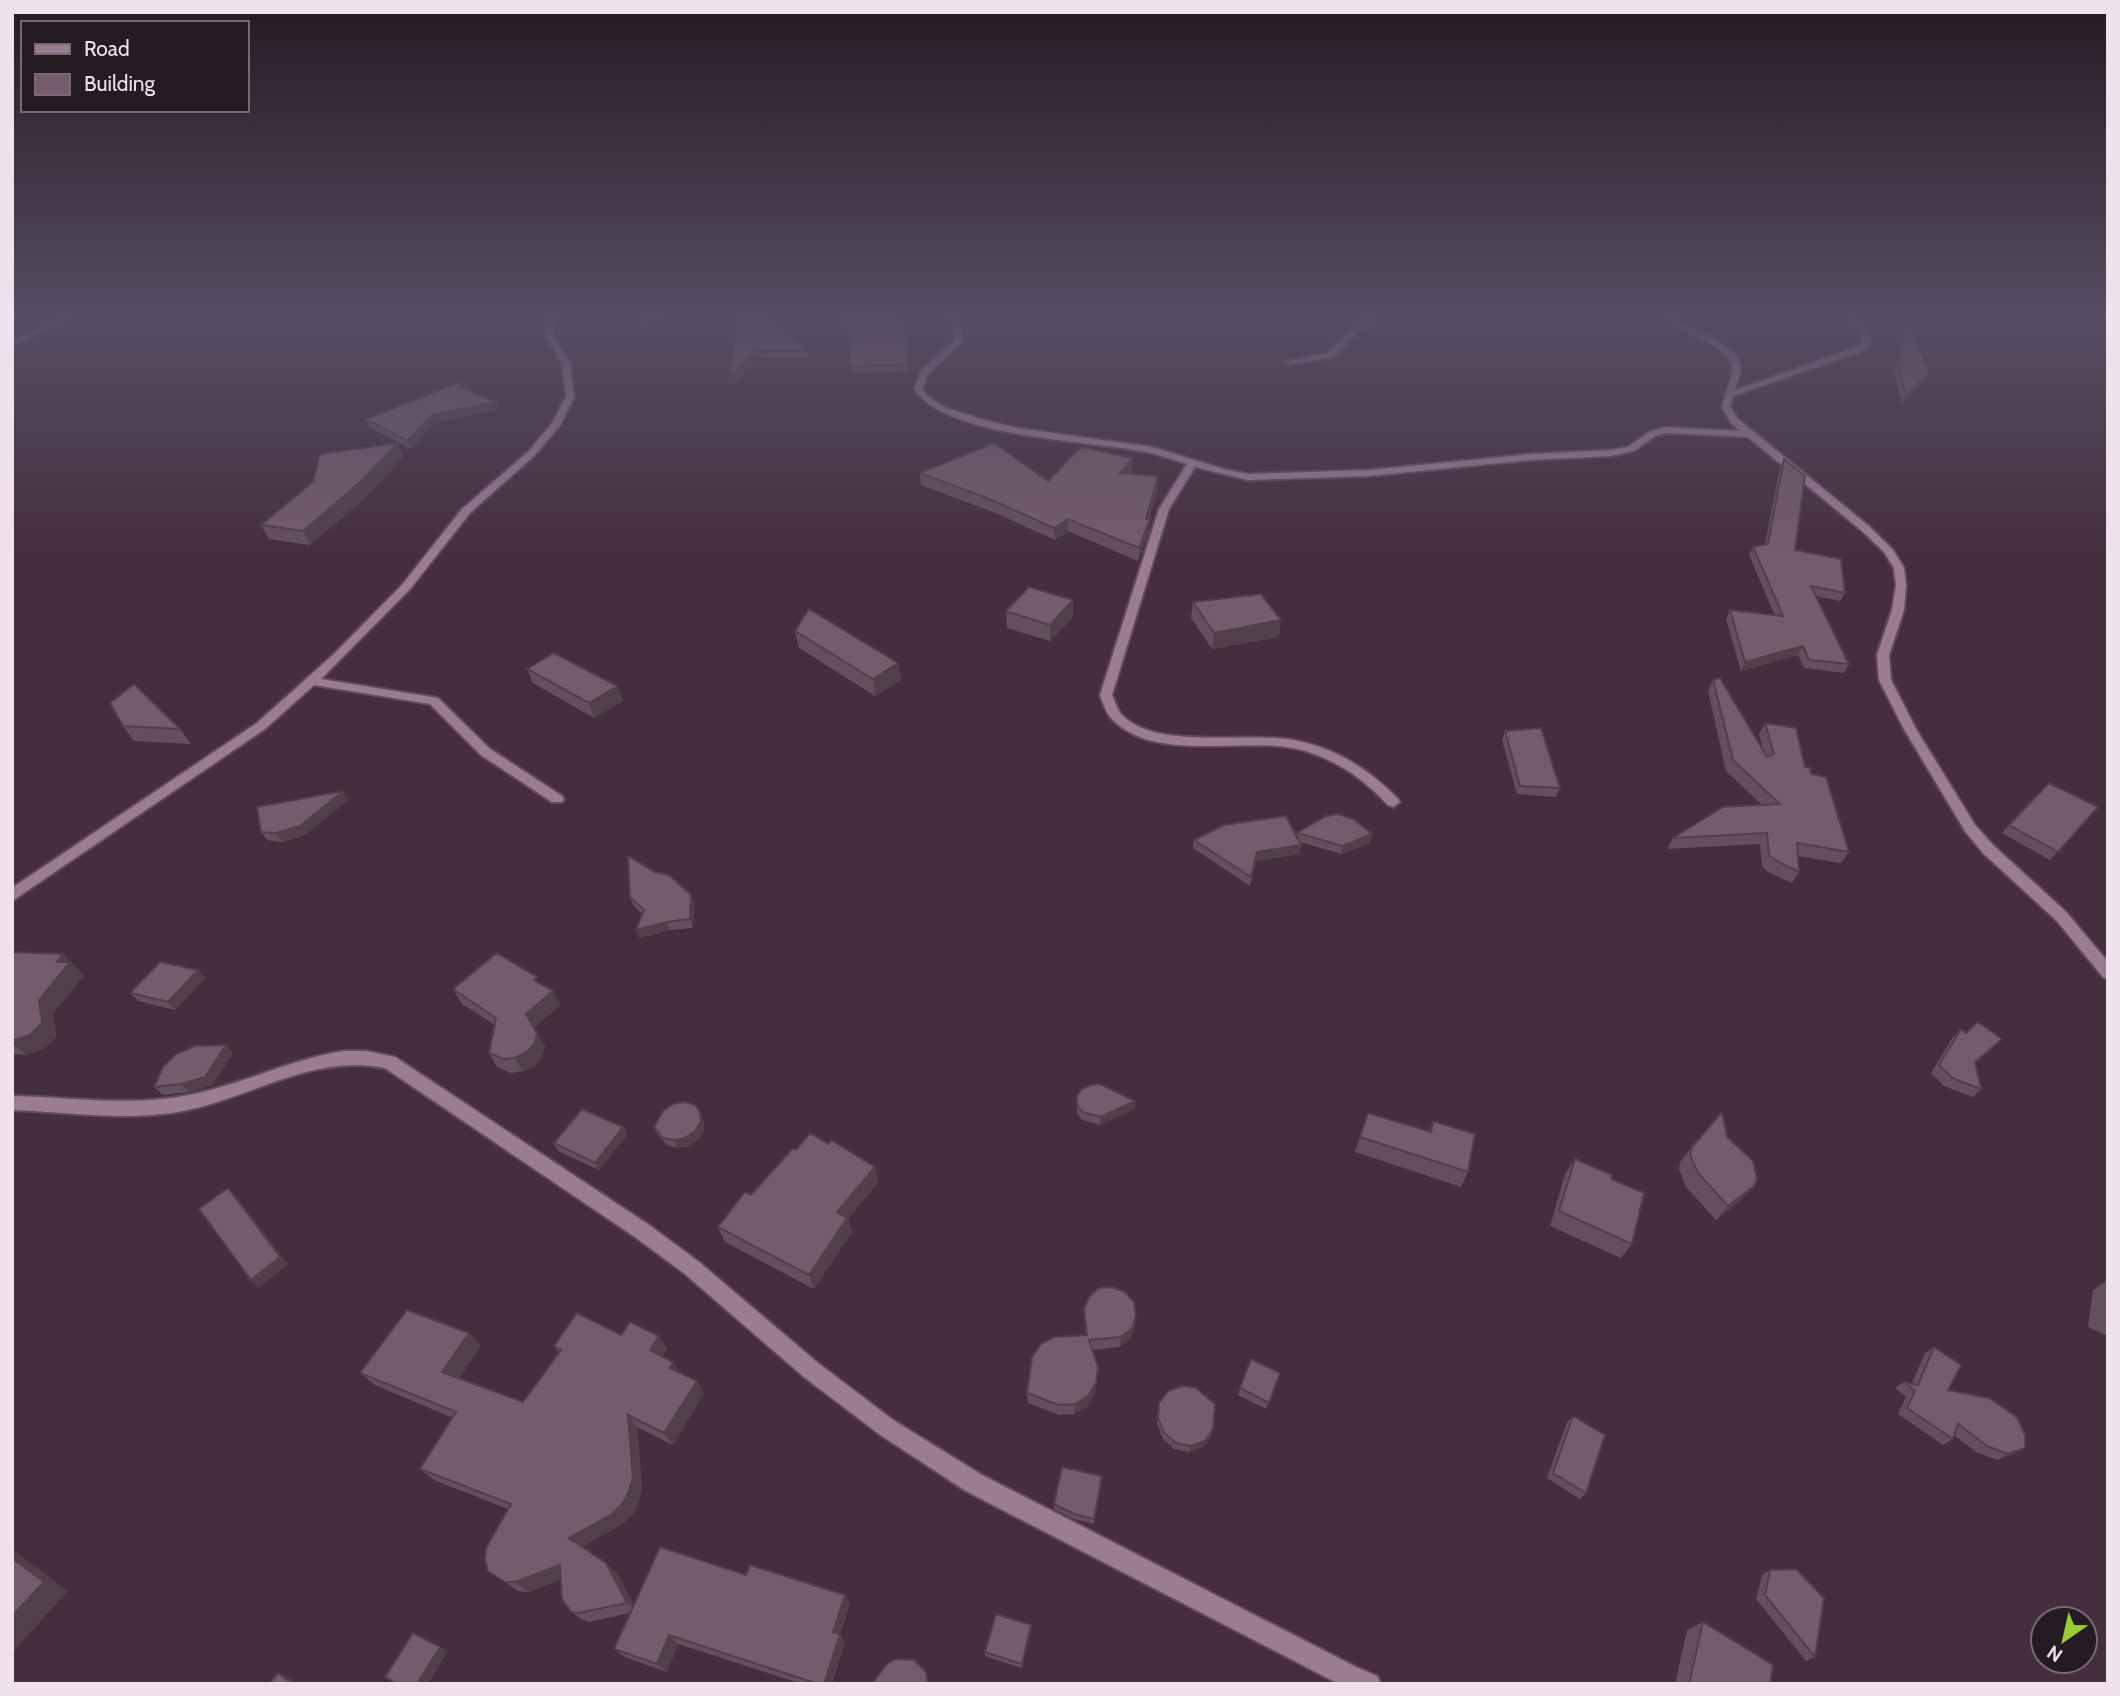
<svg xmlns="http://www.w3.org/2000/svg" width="2120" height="1696" viewBox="0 0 2120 1696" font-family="Cabin,sans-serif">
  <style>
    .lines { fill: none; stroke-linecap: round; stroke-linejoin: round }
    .stream { stroke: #46083b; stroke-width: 7 }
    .street-casing { stroke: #604c5b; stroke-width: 4 }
    .street { fill: #9b7d93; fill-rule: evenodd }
    .wall { fill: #644f5e }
    .shaded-wall { fill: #51404c }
    .building { fill: #745c6d; stroke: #51404c; stroke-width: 2 }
  </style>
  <rect width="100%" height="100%" fill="#452f3f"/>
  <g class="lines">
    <path class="stream" d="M2085 319 2108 328"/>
    <g class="street-casing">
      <path id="street" d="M62 319H72L12 345V340Z
        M550 319H558L554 326V337L570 363 574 397 561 424 535 455 470 513 410 589 321 679 438 698 490 749 562 796 564 799 562 802H552L481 755 430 704 314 685 265 729 12 901V888L257 723 333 655 402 585 462 509 529 451 552 423 566 397 562 363 546 337V326Z
        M946 319H954L962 328V342L929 373 922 388 927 396 946 408 988 421 1018 428 1152 447 1227 470 1248 474 1369 470 1531 454 1611 450 1628 447 1649 432 1665 427 1740 431 1731 423 1722 407C1725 395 1733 378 1732 365 1730 347 1678 330 1665 319 1681 319 1735 346 1740 363 1742 371 1737 382 1735 390L1860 346 1862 344 1860 332 1849 319H1857L1868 332 1870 344 1866 350 1733 396 1730 407 1738 419 1870 527 1893 550 1904 568 1906 585 1904 610 1889 655 1891 680 1916 729 1975 825 1993 845 2067 913 2108 962V979L2103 977 2057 921 1983 853 1965 831 1904 729 1879 680 1877 655 1892 610 1896 585 1894 568 1884 552 1862 531 1748 437 1666 433 1655 436 1634 451 1611 456 1531 460 1369 476 1248 480 1195 467 1169 509 1112 695C1115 701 1117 709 1121 714 1156 752 1250 730 1298 741 1337 749 1370 770 1398 799L1400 802 1393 807 1388 805C1364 779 1334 758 1298 749 1243 736 1156 764 1112 719 1106 713 1103 703 1100 695L1159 509 1187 464C1175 460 1163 456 1151 453 1095 440 944 439 914 388L922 370 954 341V328Z
        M1368 319H1377L1359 331 1334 357 1289 365 1285 362 1328 353 1353 327Z
        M344 1051H366L395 1057 649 1225 699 1262 818 1363 893 1420 982 1475 1356 1667 1377 1676 1381 1684H1339L966 1491 879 1434 804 1377 685 1274 635 1237 385 1068C312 1053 248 1100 178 1112 123 1121 68 1112 12 1110V1096C72 1097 130 1107 189 1095 242 1085 290 1059 344 1051Z"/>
    </g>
    <use href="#street" class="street"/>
  </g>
  <path class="wall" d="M738 319 808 351 809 358H757L731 387Z
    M834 319H899L908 338 907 371 852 374 849 336Z
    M1909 320 1929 374 1925 381 1902 403 1894 373 1906 327Z
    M465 380 468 387 466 390 498 410 435 423 411 449 369 427 366 419Z
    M403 457 366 497 310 545 269 539 261 525Z
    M1784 459 1795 550 1845 593 1840 601 1816 596 1849 664 1844 673 1804 668 1798 655 1741 671 1726 619 1730 610 1775 616 1749 555 1753 547 1765 544 1780 467Z
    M1132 470 1130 473 1158 476V489L1149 519V532L1138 561 1068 531 1055 540 993 512 921 485 920 473 1048 481Z
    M1193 602 1281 620 1279 637 1212 649 1191 618Z
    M1006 611 1073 617 1050 641 1007 628Z
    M795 631 898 663 901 680 875 696 799 648Z
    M527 669 617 686 623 701 594 718 533 683Z
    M1713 680 1764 752 1759 734 1765 723 1811 774 1849 852 1841 863 1798 856 1799 872 1792 883 1768 872 1762 866 1760 844 1667 849 1673 838 1762 805 1726 771 1708 691Z
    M123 726 180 729 191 744 134 741Z
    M1505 731 1560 788 1556 797 1517 794 1502 740Z
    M348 800 305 835 282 842 267 840 261 832Z
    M2098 807 2050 860 2002 833 2009 825Z
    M1297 833 1370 843 1341 854 1300 842 1301 845 1299 854 1256 861 1250 886 1193 848 1194 840 1296 836Z
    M691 895 694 904 693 928 670 930 639 938 642 914 633 905 630 897Z
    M12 952 63 954 84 976 53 1013 56 1037 45 1048 26 1055 12 1054Z
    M198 970 205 978 175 1010 138 1001 130 993Z
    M540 983 560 1005 534 1028 545 1047 542 1057 535 1066 523 1071 511 1073 497 1067 489 1053 495 1025 462 1004 453 989Z
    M1961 1029 1994 1047 1975 1063 1981 1089 1973 1097 1944 1086 1931 1073 1953 1037Z
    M233 1053 212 1085 189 1092 163 1095 154 1087Z
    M1077 1096 1135 1101 1134 1109 1100 1125 1082 1120 1077 1113Z
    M1368 1113 1429 1131 1433 1121 1468 1172 1461 1187 1355 1152Z
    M703 1120 704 1129 699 1139 689 1146 677 1148 667 1145 658 1135 654 1127Z
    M623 1127 627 1135 599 1170 558 1151 554 1143Z
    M1727 1137 1754 1186 1741 1200 1716 1220 1686 1187 1679 1169 1680 1162 1692 1147Z
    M829 1144 875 1167 878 1182 848 1219 852 1232 814 1289 725 1242 718 1227 796 1150Z
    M1575 1159 1611 1179 1632 1244 1621 1258 1550 1226 1565 1174Z
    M2108 1280V1338L2107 1336 2088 1327 2093 1290Z
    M1084 1309 1135 1326 1130 1339 1120 1347 1092 1350 1095 1393 1088 1406 1074 1414 1059 1415 1028 1403 1027 1393 1086 1335 1084 1319Z
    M469 1333 481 1346 459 1378 523 1402 559 1353 554 1346 621 1335 659 1336 667 1349 662 1356 673 1362 680 1373 697 1381 704 1393 673 1445 637 1427 642 1489 639 1502 633 1514 622 1524 582 1547 606 1563 616 1572 634 1605 746 1575 845 1595 850 1604 840 1635 845 1642 832 1684H802L678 1644 667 1672 625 1657 614 1649 630 1613 589 1622 583 1620 571 1612 561 1579 528 1592 518 1591 488 1571 508 1509 434 1480 420 1469 453 1418 375 1385 360 1373Z
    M1934 1347 1948 1390 2014 1454 1997 1460 1976 1452 1954 1435 1953 1439 1943 1445 1898 1414 1906 1397 1895 1388 1904 1382 1912 1383 1925 1353Z
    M1280 1373 1266 1409 1238 1395 1240 1388Z
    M1159 1403 1212 1435 1203 1447 1189 1452 1174 1449 1163 1439 1157 1424Z
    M1573 1416 1586 1493 1580 1499 1547 1478 1567 1422Z
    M1102 1476 1094 1524 1074 1519 1054 1509V1504Z
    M1770 1570 1815 1657 1806 1661 1756 1599 1762 1575Z
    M1703 1622 1770 1684H1675L1687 1630Z
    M1031 1625V1629L1022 1668 985 1656V1652Z"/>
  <path class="shaded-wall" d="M670 319H703L640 333 638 326Z
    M755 351 757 358 731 387 729 379Z
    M1929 374 1925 381 1902 403 1906 395Z
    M465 380 468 387 462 394 459 387Z
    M496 402 498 410 435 423 411 449 407 441 432 415Z
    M398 443 403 457 366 497 310 545 303 531Z
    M1133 458 1132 470 1120 485V473Z
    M1158 476V489L1145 531 1146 519Z
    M1068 519V531L1055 540 1054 528Z
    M1150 519 1149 532 1138 561 1139 548Z
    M1073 600V617L1050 641V625Z
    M1281 620 1279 637 1212 649 1214 633Z
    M1803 646 1798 655 1741 671 1745 662Z
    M898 663 901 680 875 696 873 679Z
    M617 686 623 701 594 718 589 703Z
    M343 791 348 800 305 835 282 842 276 833Z
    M1372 834 1370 843 1341 854 1343 846Z
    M1301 845 1299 854 1256 861 1250 886 1257 852Z
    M691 895 694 904 693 928 690 919Z
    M667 922 670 930 639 938 636 930Z
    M63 954 84 976 53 1013 56 1037 45 1048 26 1055 12 1043V1041L39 1000 57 962Z
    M198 970 205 978 175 1010 168 1002Z
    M553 991 560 1005 534 1028 526 1014Z
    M537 1033 545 1047 542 1057 535 1066 523 1071 515 1058Z
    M226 1045 233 1053 212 1085 189 1092 181 1084Z
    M1135 1101 1134 1109 1100 1125 1101 1117Z
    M700 1112 703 1120 704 1129 699 1139 689 1146 677 1148 674 1140Z
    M623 1127 627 1135 599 1170 595 1163Z
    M875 1167 878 1182 848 1219 852 1232 814 1289 809 1275 837 1212Z
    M1754 1186 1741 1200 1716 1220 1728 1206Z
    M228 1188 236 1196 288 1264 259 1288 251 1280Z
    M1136 1315 1135 1326 1130 1339 1120 1347 1121 1337Z
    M469 1333 481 1346 455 1384 442 1372Z
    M659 1336 667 1349 658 1363 650 1350Z
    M673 1362 681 1374 670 1368Z
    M1098 1367 1095 1393 1088 1406 1074 1414 1075 1404Z
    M697 1381 704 1393 673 1445 664 1433Z
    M628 1415 637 1427 642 1489 639 1502 633 1514 622 1524 580 1548 569 1538Z
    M1213 1429 1212 1435 1203 1447 1189 1452 1191 1446Z
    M2025 1448 2014 1454 1997 1460 2007 1454Z
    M12 1549 68 1591 12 1653Z
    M606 1563 616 1572 638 1612 627 1603Z
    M560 1565 571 1574 528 1592 515 1582Z
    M845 1595 850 1604 840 1635 845 1642 832 1684H824L833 1632Z
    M1031 1625V1629L1022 1668V1664Z
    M669 1635 678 1644 667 1672 657 1664Z
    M440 1647 448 1651 428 1684H417Z
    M278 1673 288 1677 298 1684H293Z"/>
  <path class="building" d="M640 319H670L638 326Z
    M738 319H767L808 351H755L729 379Z
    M839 319H899L908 338 907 364 851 367 848 329Z
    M1909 320 1929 374 1906 395 1898 366Z
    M465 380 459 387 496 402 432 415 407 441 366 419Z
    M398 443 359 483 303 531 261 525 313 482 320 454Z
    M994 443 1048 481 1081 447 1133 458 1120 473 1158 476 1146 519H1150L1139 548 1068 519 1054 528 992 500 920 473Z
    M1784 459 1805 476 1795 550 1841 559 1845 593 1811 586 1849 664 1809 660 1803 646 1745 662 1730 610 1783 616 1753 547 1768 544Z
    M1029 587 1073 600 1050 625 1006 611Z
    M1261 594 1281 620 1214 633 1193 602Z
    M809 609 898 663 873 679 795 631Z
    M554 653 617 686 589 703 527 669Z
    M1720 678 1767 757 1774 754 1765 723 1796 728 1805 767 1810 768 1811 774 1826 777 1849 852 1797 843 1799 872 1775 860 1769 855 1767 833 1673 838 1723 807 1780 804 1733 760 1713 680Z
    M134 684 180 729 123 726 110 703Z
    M1541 728 1560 788 1520 786 1505 731Z
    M2049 783 2098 807 2058 852 2009 825Z
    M343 791 300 826 276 833 261 832 257 807Z
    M1339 814 1353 819 1372 834 1343 846 1297 833 1326 816Z
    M1286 816 1301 845 1257 852 1251 877 1194 840 1224 825Z
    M628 856 655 872 669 875 691 895 690 919 667 922 636 930 644 910 630 897Z
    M12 952 63 954 57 962H70L39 1000 42 1023 30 1035 12 1041Z
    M497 953 537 977 534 980 553 991 526 1014 537 1033 535 1043 527 1052 515 1058 503 1059 489 1053 496 1018 453 989Z
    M160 962 198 970 168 1002 130 993Z
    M1978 1022 2002 1039 1975 1062 1981 1089 1952 1078 1939 1065 1961 1029 1966 1033Z
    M226 1045 205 1077 181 1084 154 1087 163 1067 176 1054 195 1046Z
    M1100 1084 1135 1101 1101 1117 1082 1112 1077 1105V1096L1082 1089 1091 1085Z
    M684 1102 695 1105 700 1112 701 1122 695 1131 685 1138 674 1140 663 1138 654 1127 663 1111 673 1104Z
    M582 1109 623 1127 595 1163 554 1143Z
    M1722 1112 1727 1137 1753 1161 1757 1179 1754 1186 1728 1206 1698 1173 1690 1155 1692 1147Z
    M1368 1113 1431 1132 1433 1121 1475 1134 1468 1172 1360 1137Z
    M810 1133 829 1144 831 1140 875 1167 837 1212 847 1218 809 1275 718 1227 745 1192 751 1195 793 1148 796 1150Z
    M1575 1159 1612 1175 1611 1179 1644 1193 1632 1244 1559 1211Z
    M228 1188 280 1257 251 1280 199 1209Z
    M1112 1287 1125 1292 1134 1302 1136 1315 1132 1328 1121 1337 1089 1340 1098 1367 1096 1383 1088 1396 1075 1404 1059 1405 1027 1393 1032 1357 1041 1344 1054 1337 1087 1335 1084 1309 1089 1297 1099 1288Z
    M407 1310 469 1333 442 1372 523 1402 561 1350 554 1346 577 1313 621 1335 630 1322 659 1336 650 1350 673 1362 670 1368 697 1381 664 1433 628 1415 633 1478 629 1491 623 1503 612 1514 569 1538 606 1563 627 1603 578 1613 571 1612 562 1599 560 1565 515 1582H505L488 1571 485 1560 486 1548 511 1504 420 1469 456 1412 360 1373Z
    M1934 1347 1961 1365 1948 1390 1989 1398 2017 1417 2025 1435V1448L2007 1454 1987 1446 1958 1424 1953 1439 1907 1408 1915 1391 1904 1382 1918 1385Z
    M1251 1359 1280 1373 1269 1403 1240 1388Z
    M1182 1386 1196 1388 1215 1404 1213 1429 1205 1441 1191 1446 1176 1443 1164 1433 1158 1418 1159 1403 1168 1391Z
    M1573 1416 1605 1435 1586 1493 1553 1473Z
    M1062 1467 1102 1476 1094 1519 1074 1514 1054 1504Z
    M660 1547 746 1575 750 1565 845 1595 833 1632 840 1634 824 1684H818L669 1635 657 1664 614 1649Z
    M12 1558 44 1582 12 1616Z
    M1796 1569 1824 1598 1815 1657 1765 1595 1770 1570Z
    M996 1614 1031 1625 1022 1664 985 1652Z
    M1703 1622 1773 1665 1770 1684H1689Z
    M413 1633 440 1647 417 1684H397L385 1677Z
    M896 1659 914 1660 926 1672 928 1684H873V1682L887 1664Z
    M278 1673 293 1684H269Z"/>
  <linearGradient id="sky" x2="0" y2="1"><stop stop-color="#261a23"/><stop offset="0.57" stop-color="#564d63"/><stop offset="1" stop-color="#564d63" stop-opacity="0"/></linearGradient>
  <rect width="2120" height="556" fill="url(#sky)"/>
  <rect width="2120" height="1696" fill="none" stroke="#f0e2ec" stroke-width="28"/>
  <rect x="21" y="21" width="228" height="91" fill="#251b22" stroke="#766b73" stroke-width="2"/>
  <rect x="35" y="44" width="35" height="10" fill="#9b7d93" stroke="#766b73" stroke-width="2"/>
  <text x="84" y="56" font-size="21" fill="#f0e2ec">Road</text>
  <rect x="35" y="74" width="35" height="21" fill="#745c6d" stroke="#766b73" stroke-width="2"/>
  <text x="84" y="91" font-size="21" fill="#f0e2ec">Building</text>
  <g transform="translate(2064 1640) rotate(214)"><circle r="33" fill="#251b22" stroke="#766b73" stroke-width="2"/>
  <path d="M0-5L12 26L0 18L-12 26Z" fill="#99cb35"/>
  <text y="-10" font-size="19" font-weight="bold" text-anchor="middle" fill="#f0e2ec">N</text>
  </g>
</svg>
